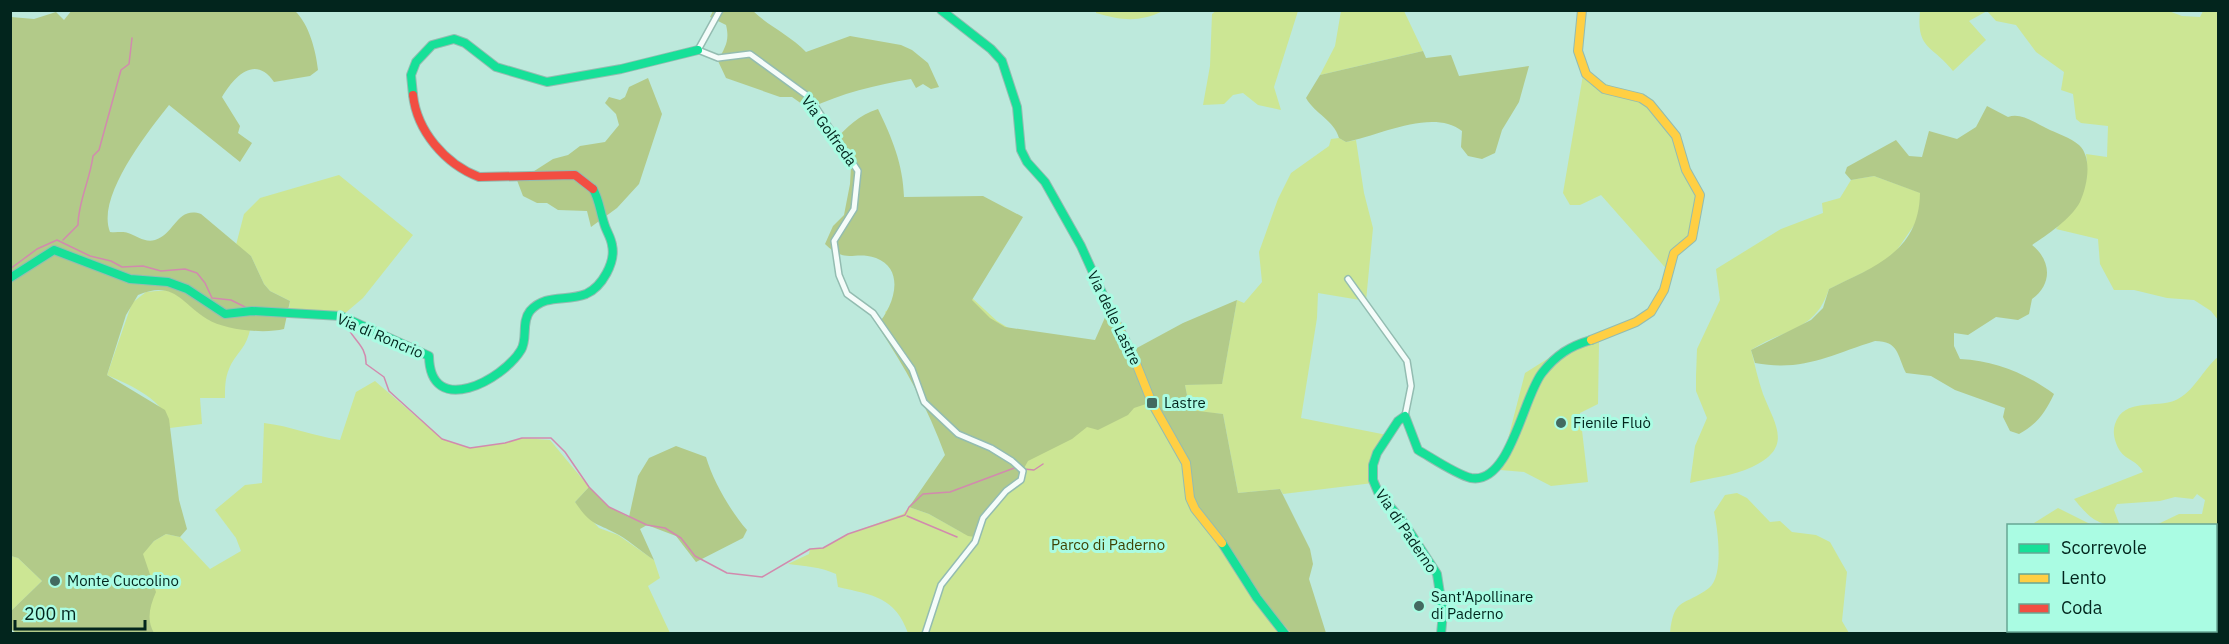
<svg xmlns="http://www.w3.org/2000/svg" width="2229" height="644" viewBox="0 0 2229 644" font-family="'IBM Plex Sans',sans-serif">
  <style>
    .green { fill: #cce694 }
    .forest { fill: #b2ca89 }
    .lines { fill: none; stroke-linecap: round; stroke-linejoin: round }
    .stream { stroke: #d28aae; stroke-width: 1.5 }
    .street-casing { stroke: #93bcb1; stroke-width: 8 }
    .fast-casing { stroke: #93bcb1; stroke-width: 10 }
    .slow-casing { stroke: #93bcb1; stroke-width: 10 }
    .jam-casing { stroke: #93bcb1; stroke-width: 10 }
    .street { stroke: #f5fcfa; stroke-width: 5 }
    .fast { stroke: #16e098; stroke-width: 8 }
    .slow { stroke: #ffcf43; stroke-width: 8 }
    .jam { stroke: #f24e42; stroke-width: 8 }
    .poi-dot { fill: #436a60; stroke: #aafce3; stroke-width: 2 }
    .labels { text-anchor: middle; stroke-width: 6; stroke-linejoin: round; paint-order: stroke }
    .street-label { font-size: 15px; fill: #02251d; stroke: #aafce3 }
    .poi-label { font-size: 15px; fill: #02251d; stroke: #aafce3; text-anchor: start }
    .park-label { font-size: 15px; fill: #3e4204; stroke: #aafce3 }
  </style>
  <rect width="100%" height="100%" fill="#bde9dc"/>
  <path class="green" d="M1096 10H1163V11C1138 23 1121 20 1096 13Z
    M1217 10 1298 11 1274 87 1281 110 1258 105 1243 93 1233 95 1224 104 1203 105 1210 66 1212 14Z
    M2166 10 2182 16 2200 17 2203 11H2218V320L2211 311 2194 300 2167 298 2134 290H2114L2100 264 2098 239 2056 229C2078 203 2091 190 2086 154L2107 157 2108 126 2081 123 2076 119 2073 94 2061 90 2064 72 2036 52 2016 25 1996 21 1987 11 1969 21 1986 40 1953 71C1933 45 1916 50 1920 11Z
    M1341 11H1404L1423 51 1320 75 1335 46Z
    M1584 69C1603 86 1622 91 1646 95L1663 112 1679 138 1688 170 1701 199 1692 238 1676 255 1670 273 1601 195 1580 205H1570L1563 193Z
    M1339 138 1346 142 1356 140 1364 193 1373 228 1366 301 1318 293 1317 318 1301 418 1387 435 1377 452 1373 483 1283 494 1280 489 1238 493 1223 414 1190 411 1185 385 1222 383 1237 300 1244 303 1262 282 1259 252 1278 199 1291 173 1329 146 1331 139Z
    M339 175 413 235 363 298 337 320 331 318 288 315 290 301 270 291 264 284 251 256 236 245 244 214 260 198Z
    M1874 176 1921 193 1919 218 1897 250 1881 264 1829 289C1815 332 1785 328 1751 350 1755 365 1758 380 1763 394 1775 425 1794 447 1752 467 1734 476 1709 478 1690 483L1695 446 1707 418 1696 391V376L1697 349 1720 300 1716 269 1781 229 1823 213 1822 203 1840 198 1851 180Z
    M924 280 972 298 997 321 1030 341 1109 398 1152 402 1272 612 1291 633H908C895 597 873 595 838 587L836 574C821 567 805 566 788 564L809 554 810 549 823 548 848 534 903 514 909 507 929 514 963 533 1007 367 893 324 885 312Z
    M168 290 175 292 209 320 250 330C245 351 236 352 229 369 225 378 225 388 225 398H200L202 424 170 428C166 400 130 385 107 375L132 303 146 292Z
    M1579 339 1582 345 1599 342 1598 404 1580 413 1588 482 1551 486 1524 472 1500 470 1525 373Z
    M2218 357V633H2174L2179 631 2216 630V526L2156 525 2179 514H2202L2205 500 2197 494 2193 499 2175 497 2160 501 2117 504 2114 510 2120 526C2096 525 2089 517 2074 499L2143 472C2137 460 2126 460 2120 451 2115 443 2112 433 2115 424 2124 397 2156 409 2176 400 2194 392 2203 369 2218 357Z
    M375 381 442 439 470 448 505 443 522 438 550 440 589 487 575 502 599 528 618 535 654 560 660 578 648 586 670 633H154L150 627 142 554 154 541 166 534 180 537 210 569 241 551 236 538 215 510 245 485 262 483 264 423C290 426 314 436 340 440L356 392Z
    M1737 493 1747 498 1770 522 1780 521 1792 532 1816 535 1830 542 1839 558 1847 572 1842 621 1849 633H1670C1674 596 1684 607 1709 588 1724 576 1718 530 1714 512L1725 495Z
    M2058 508 2092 525 2034 523Z
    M11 556 18 558 42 581 11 611Z"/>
  <path class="forest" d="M72 10 295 11C309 24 316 51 318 70L310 76 274 82C255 54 234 77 222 97L240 126 238 133 252 143 240 162 169 105C147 133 96 197 110 232 116 233 123 231 128 233 137 236 145 243 155 240 175 234 177 206 201 214L251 256 264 284 270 291 290 301 284 329C264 334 224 330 207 319 180 302 174 280 138 295L126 315 107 375 165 410 169 419 179 500 187 529 180 537 166 534 154 541 143 554 156 592C150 606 146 619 154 633H16L11 629V611L42 581 18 558 11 556V17L34 19 56 12 64 20Z
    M713 11H753C770 27 790 35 806 52L850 36 901 45 912 50 928 63 939 87 931 89 923 84 916 88 911 79C876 85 841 93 809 109L792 97H780L726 78 718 61C725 47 730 41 726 25L710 17Z
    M1423 51 1426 58 1451 55 1459 76 1529 66 1519 102 1502 130 1495 153 1482 159 1468 156 1461 147 1462 131C1432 108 1379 136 1346 142L1339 138C1334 120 1315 114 1306 98L1320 75Z
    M648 78 662 114 639 184 617 208 591 227 587 211 558 210 547 203H537L523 196 515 175H528L553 159 568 155 580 146 605 142 619 125 616 114 605 103 609 97 620 100 625 97 629 87Z
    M1987 106 2008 117C2020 112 2034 122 2046 128 2056 133 2071 138 2079 145 2093 158 2087 187 2080 202 2071 219 2047 235 2032 245 2051 260 2053 284 2032 299L2029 314 2018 320 1996 317 1968 335 1954 333V346L1960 359C1996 361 2025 373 2054 394 2045 413 2037 424 2019 434L2010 431 2003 417 2005 408 1955 390 1931 376 1906 373C1897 355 1899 341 1875 341 1830 355 1803 372 1755 363L1751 350 1811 320 1823 308 1829 289C1875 266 1919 252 1920 193L1874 176 1851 180 1845 173 1847 167 1896 140 1909 156 1922 157 1929 131 1957 139 1976 127Z
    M878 109C892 138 903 164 904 197L983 196 1023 217 972 300 990 318 1005 327 1095 340 1111 304 1135 349 1183 323 1237 300 1222 384 1185 385 1190 410 1223 414 1238 493 1280 489 1310 549 1313 564 1309 579 1326 633H1291L1252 589 1201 512 1189 490 1183 464 1152 402 1134 408 1128 415 1098 430 1087 427 1072 439 1028 461 1014 486 991 506 975 537 968 536 929 514 909 507 945 455C928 408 905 367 877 325 893 308 907 270 876 258 853 250 847 265 825 244L833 226 844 215 850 184 851 166 834 141C847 127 859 115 878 109Z
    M676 446 706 457C713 481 731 512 747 530L743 538 696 562 676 536 647 525 640 529 654 560C642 552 631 542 619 535 596 522 592 527 575 502L589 487 609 507 629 517 638 476 649 458Z"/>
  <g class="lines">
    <path class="stream" d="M63 240 78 225C78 202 90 180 93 156L99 150 121 70 129 64 132 38
      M10 269 37 249 57 240 90 256 111 261 122 267 143 266 161 271 185 269 197 273 205 283 212 298 231 300 245 307
      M345 322C351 339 367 345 366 364L384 377 389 391 442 439 470 448 505 443 522 438H551L565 452 589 487 609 507 647 525 665 528 681 538 695 556 727 573 762 577 810 549 823 548 848 534 905 515 909 507 923 494 950 492 1017 467
      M1024 469 1034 470 1043 464
      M907 516 957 537"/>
    <g class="street-casing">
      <path id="street" d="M720 10 698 50 718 58 750 54 809 97 858 171 854 209 834 241 839 275 847 294 873 313 912 369 924 402 958 434 991 448 1012 461 1023 471 1021 480 1006 491 983 518 975 542 941 585 925 634
        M1348 279 1407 361 1411 386 1405 416"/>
    </g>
    <g class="fast-casing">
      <path id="fast" d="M941 10 991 49 1002 61 1017 107 1021 150 1027 162 1045 182 1081 246 1113 317
        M413 95 411 75 416 62 432 45 454 39 465 43 496 67 547 82 621 69 698 50
        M10 278 54 250 130 279 168 282 187 289 225 314 252 311 341 316 429 356C430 419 503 380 521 350 528 339 521 322 530 311 546 293 566 302 586 294 602 287 616 262 612 245 611 237 606 231 604 223 600 211 599 199 593 189
        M1222 543 1257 598 1285 634
        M1441 634 1443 613 1437 574 1404 523 1378 492 1373 480V465L1377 453 1398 421 1405 416 1418 450C1432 458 1457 475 1471 478 1510 485 1523 397 1542 373 1556 355 1570 346 1591 340
        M2171 634 2175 630"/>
    </g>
    <g class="slow-casing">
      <path id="slow" d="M1582 10 1578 51 1586 74 1604 89 1641 98 1650 104 1676 136 1686 170 1700 195 1692 238 1674 253 1664 290 1651 312 1636 322 1591 340
        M1113 317 1132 353 1152 403 1186 463 1190 498 1195 509 1222 543
        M2216 610 2218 608"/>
    </g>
    <g class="jam-casing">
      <path id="jam" d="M413 95C417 131 445 164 479 177L575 175 593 189"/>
    </g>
    <use href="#street" class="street"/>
    <use href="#fast" class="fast"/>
    <use href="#slow" class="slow"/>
    <use href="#jam" class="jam"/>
  </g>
  <g class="poi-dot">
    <rect x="1146" y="397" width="12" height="12" rx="3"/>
    <circle cx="1561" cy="423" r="6"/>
    <circle cx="55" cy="581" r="6"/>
    <circle cx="1419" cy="606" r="6"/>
  </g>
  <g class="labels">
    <g class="street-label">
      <text transform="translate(829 131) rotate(54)" y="5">Via Golfreda</text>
      <text transform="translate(1114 318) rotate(64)" y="5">Via delle Lastre</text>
      <text transform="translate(380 336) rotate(23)" y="5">Via di Roncrio</text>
      <text transform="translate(1406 531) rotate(56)" y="5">Via di Paderno</text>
    </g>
    <g class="poi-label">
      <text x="1164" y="408">Lastre</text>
      <text x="1573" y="428">Fienile Fluò</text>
      <text x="67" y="586">Monte Cuccolino</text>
      <text x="1431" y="602">Sant'Apollinare<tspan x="1431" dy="17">di Paderno</tspan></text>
    </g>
    <g class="park-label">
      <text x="1108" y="550">Parco di Paderno</text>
    </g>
  </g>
  <rect width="2229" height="644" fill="none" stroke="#02251d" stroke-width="24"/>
  <rect x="2007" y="524" width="210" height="108" fill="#aafce3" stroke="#67a694" stroke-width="1.5"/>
  <rect x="2019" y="544" width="30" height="9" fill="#16e098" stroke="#67a694" stroke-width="1.5"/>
  <text x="2061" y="554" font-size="18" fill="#02251d">Scorrevole</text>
  <rect x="2019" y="574" width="30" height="9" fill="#ffcf43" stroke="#67a694" stroke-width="1.5"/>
  <text x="2061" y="584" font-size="18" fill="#02251d">Lento</text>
  <rect x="2019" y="604" width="30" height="9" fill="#f24e42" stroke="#67a694" stroke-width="1.5"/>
  <text x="2061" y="614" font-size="18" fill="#02251d">Coda</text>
  <path d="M15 620v9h130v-9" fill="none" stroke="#02251d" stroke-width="3"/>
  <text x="24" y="620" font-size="18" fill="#02251d" stroke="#aafce3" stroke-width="4.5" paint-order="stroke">200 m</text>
</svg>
